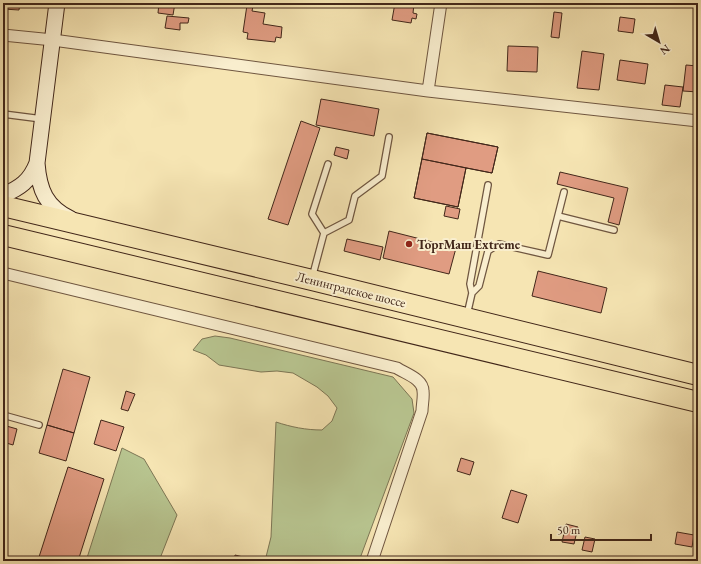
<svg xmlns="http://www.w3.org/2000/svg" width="701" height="564" viewBox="0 0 701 564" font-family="'EB Garamond',serif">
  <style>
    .green { fill: #b8c590; stroke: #7d7655 }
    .building { fill: #e09c82; stroke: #42271a }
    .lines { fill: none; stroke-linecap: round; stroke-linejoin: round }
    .lane-casing { stroke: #6f5640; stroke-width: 8 }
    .street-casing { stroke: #6f5640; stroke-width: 13 }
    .secondary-casing { stroke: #42271a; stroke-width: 17 }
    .highway-casing { stroke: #42271a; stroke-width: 22 }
    .lane { stroke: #f9eece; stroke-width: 5.5 }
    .street { stroke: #f9eece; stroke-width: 11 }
    .secondary { stroke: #f9eece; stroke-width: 15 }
    .highway { stroke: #f6e5b3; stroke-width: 20 }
    .poi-dot { fill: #8f2418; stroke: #f9eece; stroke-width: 1.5 }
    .labels { text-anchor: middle; stroke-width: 4; stroke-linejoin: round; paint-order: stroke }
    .poi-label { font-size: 13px; font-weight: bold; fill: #42271a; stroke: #f9eece; text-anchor: start }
    .street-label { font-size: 13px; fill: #42271a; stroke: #f9eece }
  </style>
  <rect width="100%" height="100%" fill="#f6e5b3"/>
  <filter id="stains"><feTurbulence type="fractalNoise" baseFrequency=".005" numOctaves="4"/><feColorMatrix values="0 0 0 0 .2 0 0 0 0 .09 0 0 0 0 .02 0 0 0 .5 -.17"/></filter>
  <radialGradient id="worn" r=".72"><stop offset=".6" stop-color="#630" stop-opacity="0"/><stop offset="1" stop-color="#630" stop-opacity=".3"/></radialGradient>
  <path class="green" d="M215 336 230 338 393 377 412 399 414 413 359 561H265L271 537 276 422C291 427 306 430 322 430L332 421 337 408 328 396 317 387 293 373 277 371 261 372 219 365 206 355 193 350 202 339Z
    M122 448 144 459 177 515 159 561H86Z"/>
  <path class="building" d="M3 3H20L19 10 3 9Z
    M159 3H175L173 15 158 13Z
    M395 3H408L414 4 413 13 417 14 416 19 412 18 411 23 392 20Z
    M247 5 253 6 252 11 265 13 263 24 282 27 281 38 276 37 275 42 247 39 248 33 243 32Z
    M554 12 562 13 559 38 551 37Z
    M167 16 189 18 188 23H180V30L165 28Z
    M620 17 635 19 633 33 618 31Z
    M508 46 538 47 537 72 507 71Z
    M582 51 604 54 599 90 577 88Z
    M620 60 648 64 645 84 617 80Z
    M686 65 698 66V92L683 91Z
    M665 85 683 87 680 107 662 105Z
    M321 99 379 109 374 136 316 125Z
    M301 121 320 128 288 225 268 219Z
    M427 133 498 147 492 173 466 168 458 207 414 198Z
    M427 133 498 147 492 173 422 159Z
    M336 147 349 150 347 159 334 155Z
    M422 159 466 168 458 207 414 198Z
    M560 172 628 188 619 225 608 222 614 198 557 184Z
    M446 206 460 209 458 219 444 216Z
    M389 231 456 248 449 274 383 258Z
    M347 239 383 247 380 260 344 251Z
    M538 271 607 288 601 313 532 296Z
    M63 369 90 377 74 433 47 425Z
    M126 391 135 394 128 411 121 409Z
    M101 420 124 427 116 451 94 444Z
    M3 425 17 429 13 445 3 442Z
    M47 425 74 433 66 461 39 453Z
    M461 458 474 462 470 475 457 471Z
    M68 467 104 479 78 561H52L39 557Z
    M511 490 527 495 518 523 502 518Z
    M566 524 578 527 574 544 562 542Z
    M677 532 694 535 692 547 675 544Z
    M585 537 595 539 592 552 582 550Z
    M235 555 247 558V561H234Z"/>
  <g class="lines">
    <g class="lane-casing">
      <path id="lane" d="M3 114 42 119
        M558 216 614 230
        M324 233 312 214 328 164
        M312 278 324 233 349 220 355 196 382 176 389 137
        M472 293 470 284 488 185
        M467 315 472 293 479 286 488 251 499 244 548 255 564 192
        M3 415 39 425"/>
    </g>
    <g class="street-casing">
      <path id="street" d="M3 35 53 40 428 91 698 121
        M428 91 441 3
        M3 273 397 368C406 374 423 379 423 391 424 397 422 405 422 411L372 561"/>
    </g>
    <g class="secondary-casing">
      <path id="secondary" d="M57 3 37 163C39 190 46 207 71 219
        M3 195C20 188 30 181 37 163"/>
    </g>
    <g class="highway-casing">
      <path id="highway" d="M3 206 312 280 698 375
        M3 235 698 402"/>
    </g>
    <use href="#lane" class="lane"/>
    <use href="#street" class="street"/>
    <use href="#secondary" class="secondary"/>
    <use href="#highway" class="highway"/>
  </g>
  <circle class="poi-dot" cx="409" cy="244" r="4"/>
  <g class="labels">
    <g class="poi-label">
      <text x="417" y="249">ТоргМаш Extreme</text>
    </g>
    <g class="street-label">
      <text transform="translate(351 289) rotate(14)" y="5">Ленинградское шоссе</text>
    </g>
  </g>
  <rect width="701" height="564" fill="none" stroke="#f6e5b3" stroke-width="16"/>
  <rect x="4" y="4" width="693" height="556" fill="none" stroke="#42271a" stroke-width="2"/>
  <rect x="8" y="8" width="685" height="548" fill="none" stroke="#42271a"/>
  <g transform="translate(659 42) rotate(142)" stroke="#f9eece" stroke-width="3" paint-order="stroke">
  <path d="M0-3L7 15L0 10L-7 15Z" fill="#42271a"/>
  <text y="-6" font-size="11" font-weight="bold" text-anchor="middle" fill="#42271a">N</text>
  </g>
  <path d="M551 534v6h100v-6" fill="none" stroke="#42271a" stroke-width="2"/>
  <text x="557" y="534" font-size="12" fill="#42271a" stroke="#f9eece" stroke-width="3" paint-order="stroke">50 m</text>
  <rect width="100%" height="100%" filter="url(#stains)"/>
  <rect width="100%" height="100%" fill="url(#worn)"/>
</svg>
